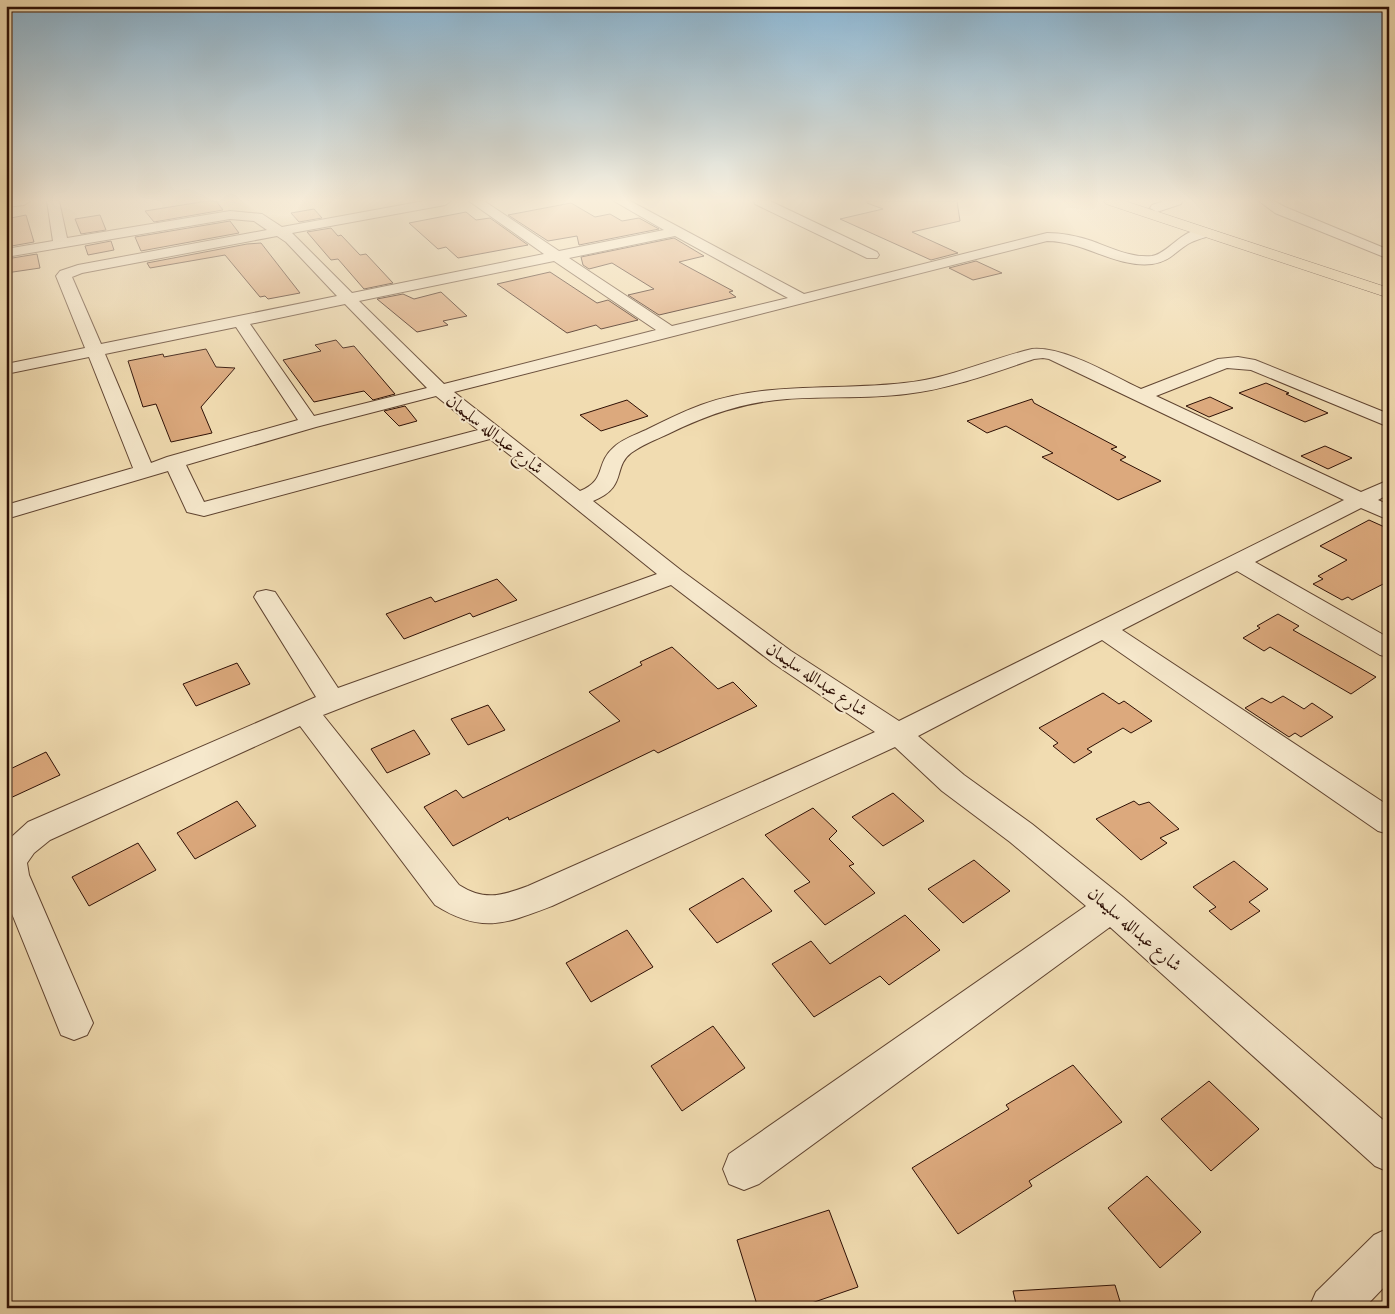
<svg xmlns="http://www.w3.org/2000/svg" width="1395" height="1314" viewBox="0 0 1395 1314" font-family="Alegreya,Amiri,serif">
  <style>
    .building { fill: #dca97d; stroke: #2e1005 }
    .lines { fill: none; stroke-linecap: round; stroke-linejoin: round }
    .minor-casing { stroke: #5f4330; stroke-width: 2 }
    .trunk-casing { stroke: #2e1005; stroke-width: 1 }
    .minor { fill: #f6e8cc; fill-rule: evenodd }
    .trunk { fill: #f1dcb1; fill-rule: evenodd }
    .labels { text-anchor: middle; stroke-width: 4; stroke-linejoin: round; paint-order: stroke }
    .street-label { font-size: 18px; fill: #2e1005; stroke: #f6e8cc }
  </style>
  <rect width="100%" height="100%" fill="#f1dcb1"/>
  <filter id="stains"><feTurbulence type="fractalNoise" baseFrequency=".004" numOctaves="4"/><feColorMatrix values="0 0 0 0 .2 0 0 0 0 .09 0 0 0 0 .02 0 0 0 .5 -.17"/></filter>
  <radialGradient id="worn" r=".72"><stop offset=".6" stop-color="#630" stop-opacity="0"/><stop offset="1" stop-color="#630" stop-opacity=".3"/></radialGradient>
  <path class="building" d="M207 201H216L223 210 154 222 145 211Z
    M867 201H957L960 221 912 232 958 253 931 260 840 219 883 209 867 203Z
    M571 203 595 217 610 214 622 221 639 218 659 229 579 245 577 236 548 241 508 215Z
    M314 209 322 218 299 222 291 213Z
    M466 212 476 220 490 218 528 245 458 258 446 247 438 249 409 223Z
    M26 215 34 242 6 247V219Z
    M100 215 106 230 81 234 75 219Z
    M230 221 239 233 141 251 135 237Z
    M331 228 338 236 341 235 360 255 366 254 393 283 364 289 338 259 331 260 307 232Z
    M674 238 704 256 679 262 733 291 729 292 736 297 659 315 628 295 654 289 612 263 589 269 583 265 581 257Z
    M111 241 114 250 88 255 85 246Z
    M261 243 300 293 268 299 265 296 260 297 225 255 150 268 147 263 247 244Z
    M37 254 40 268 6 273V259Z
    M976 261 1002 273 973 280 949 268Z
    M550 272 597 303 608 300 638 320 601 329 596 325 567 333 497 284Z
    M441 292 467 316 443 321 448 325 417 332 377 299 403 294 414 299Z
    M336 340 343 348 354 346 395 394 373 400 364 391 359 392 314 402 283 360 321 351 315 345Z
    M206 349 216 367 235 368 201 407 212 433 171 442 156 404 143 407 128 361 163 354 164 357Z
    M1266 383 1289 393 1286 394 1328 413 1305 422 1239 393Z
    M1210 397 1233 408 1209 417 1186 406Z
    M1032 399 1034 403 1117 447 1111 449 1126 457 1120 460 1161 481 1118 500 1042 457 1053 453 1006 426 987 433 967 421Z
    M627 400 648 416 601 431 580 415Z
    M405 406 417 421 399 426 384 411Z
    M1325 446 1352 458 1328 469 1301 456Z
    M1369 520 1389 529V581L1352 600 1348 597 1342 600 1313 584 1323 579 1318 576 1347 560 1320 546Z
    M497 579 517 600 473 617 470 613 404 639 386 614 431 597 435 602Z
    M1278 614 1299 626 1293 630 1376 677 1351 694 1270 647 1264 651 1243 638 1260 628 1257 626Z
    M672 647 718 689 733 682 757 706 658 753 654 750 509 820 508 817 453 846 424 807 456 790 463 798 620 721 589 692 642 665 640 662Z
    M237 663 250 684 196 706 183 684Z
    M1103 693 1119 704 1124 701 1152 721 1131 733 1123 728 1087 749 1092 752 1074 763 1053 746 1058 743 1039 728Z
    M1283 696 1304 709 1312 703 1333 717 1301 737 1295 733 1289 737 1245 708 1262 698 1271 703Z
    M488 705 505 730 468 745 451 719Z
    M414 730 430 754 387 773 371 749Z
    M46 752 60 775 6 800V771Z
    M893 793 924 821 883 846 852 817Z
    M237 801 256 826 195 859 177 833Z
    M1134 801 1139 805 1149 802 1179 829 1160 838 1167 843 1141 860 1096 819Z
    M813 808 837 831 829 839 854 864 849 866 875 893 825 925 794 891 810 882 765 835Z
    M138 843 156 870 89 906 72 877Z
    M974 860 1010 891 963 923 928 889Z
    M1234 861 1268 889 1249 902 1260 911 1231 930 1209 911 1216 907 1193 887Z
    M743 878 772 911 717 943 689 909Z
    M905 915 940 950 889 985 880 976 814 1017 772 964 811 941 830 964Z
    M627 930 653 967 591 1002 566 963Z
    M713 1026 745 1068 682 1111 651 1066Z
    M1073 1065 1122 1122 1029 1181 1032 1186 958 1234 912 1168 1009 1109 1006 1105Z
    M1209 1081 1259 1129 1211 1171 1161 1119Z
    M1147 1176 1201 1232 1160 1268 1108 1208Z
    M829 1210 858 1287 797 1308H758L737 1240Z
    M1115 1285 1122 1308H1017L1013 1291Z"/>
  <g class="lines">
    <g class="minor-casing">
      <path id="minor" d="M6 201H30L24 205 6 207Z
        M47 201H59L67 238 230 211 262 214 282 227 424 201H451L445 205 292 233 352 293 544 254 469 201H484L559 251 664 230 614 201H630L804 294 1047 233C1063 233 1077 236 1092 241 1111 248 1131 258 1152 256 1170 253 1184 224 1210 230L1212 233 1210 236C1203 238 1195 240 1188 244 1175 252 1169 262 1152 264 1115 268 1084 241 1047 241L454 392 580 491C607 480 595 464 613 448 622 439 635 435 646 430 664 421 682 412 701 405 767 381 836 391 904 383 949 379 989 359 1032 349 1064 346 1111 375 1141 389L1218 359 1238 357 1255 360 1389 414V427L1251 370 1227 368 1156 396 1361 492 1389 480V494L1378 500 1389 505V520L1361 508 1255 562 1389 638V657L1380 655 1237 571 1122 630 1389 806V834L1378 831 1102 640 918 736 964 775 1032 824 1123 897 1389 1125V1172L1375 1166 1110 927 759 1184 744 1190 729 1184 723 1169 729 1154 1086 906 1010 842 942 791 895 747 552 906C505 924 481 934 435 905L300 726 50 840 34 853 27 863 29 875 93 1023 87 1035 74 1040 61 1035 6 899V842L28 822 316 697 254 597 257 592 266 590 275 592 338 688 657 574 490 439 204 516 187 512 168 471 6 519V505L133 468 89 357 6 374V364L85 348 56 276 60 271 78 265 267 230 254 221 230 219 6 257V249L53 241ZM277 236 286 242 337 296 101 344 72 277 82 273ZM675 236 788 298 672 326 569 258ZM554 261 656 330 444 384 359 301ZM345 304 427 388 314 416 250 324ZM236 327 298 420 167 457 151 463 105 354ZM1043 358 1049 359 1344 500 899 721 791 651 682 571 593 501C628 487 612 468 631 453 642 445 655 440 668 434 707 415 744 402 787 399 827 396 866 399 906 394 950 389 992 373 1034 359ZM436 396 478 430 204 502 186 465 316 427ZM671 585 773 663 875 732 528 886C501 896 484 901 459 885L323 715 364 699Z
        M754 201H770L877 252 879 255 877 258H867L755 204Z
        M1164 201H1182L1181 204 1157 212 1150 208 1152 205Z
        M1259 201H1274L1285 207 1389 250V259L1275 213Z
        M1389 1228V1282L1364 1308H1309L1316 1292 1374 1235Z"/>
    </g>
    <g class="trunk-casing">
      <path id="trunk" d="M1104 201H1125L1389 288V298L1106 204Z"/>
    </g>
    <use href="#minor" class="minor"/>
    <use href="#trunk" class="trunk"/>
  </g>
  <linearGradient id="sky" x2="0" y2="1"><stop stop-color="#8ab6d4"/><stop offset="0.52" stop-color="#f9efdc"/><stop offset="1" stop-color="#f9efdc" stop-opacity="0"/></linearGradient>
  <rect width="1395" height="385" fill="url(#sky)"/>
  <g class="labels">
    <g class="street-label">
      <text transform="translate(495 434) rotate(38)" y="6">شارع عبدالله سليمان</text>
      <text transform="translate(817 679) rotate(34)" y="6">شارع عبدالله سليمان</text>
      <text transform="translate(1135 929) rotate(41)" y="6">شارع عبدالله سليمان</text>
    </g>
  </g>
  <rect width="1395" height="1314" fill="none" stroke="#f1dcb1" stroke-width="25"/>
  <rect x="8" y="8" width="1380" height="1299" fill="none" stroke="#2e1005" stroke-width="2.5"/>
  <rect x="12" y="12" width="1370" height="1289" fill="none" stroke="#2e1005"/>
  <rect width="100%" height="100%" filter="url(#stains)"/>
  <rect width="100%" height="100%" fill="url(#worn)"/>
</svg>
